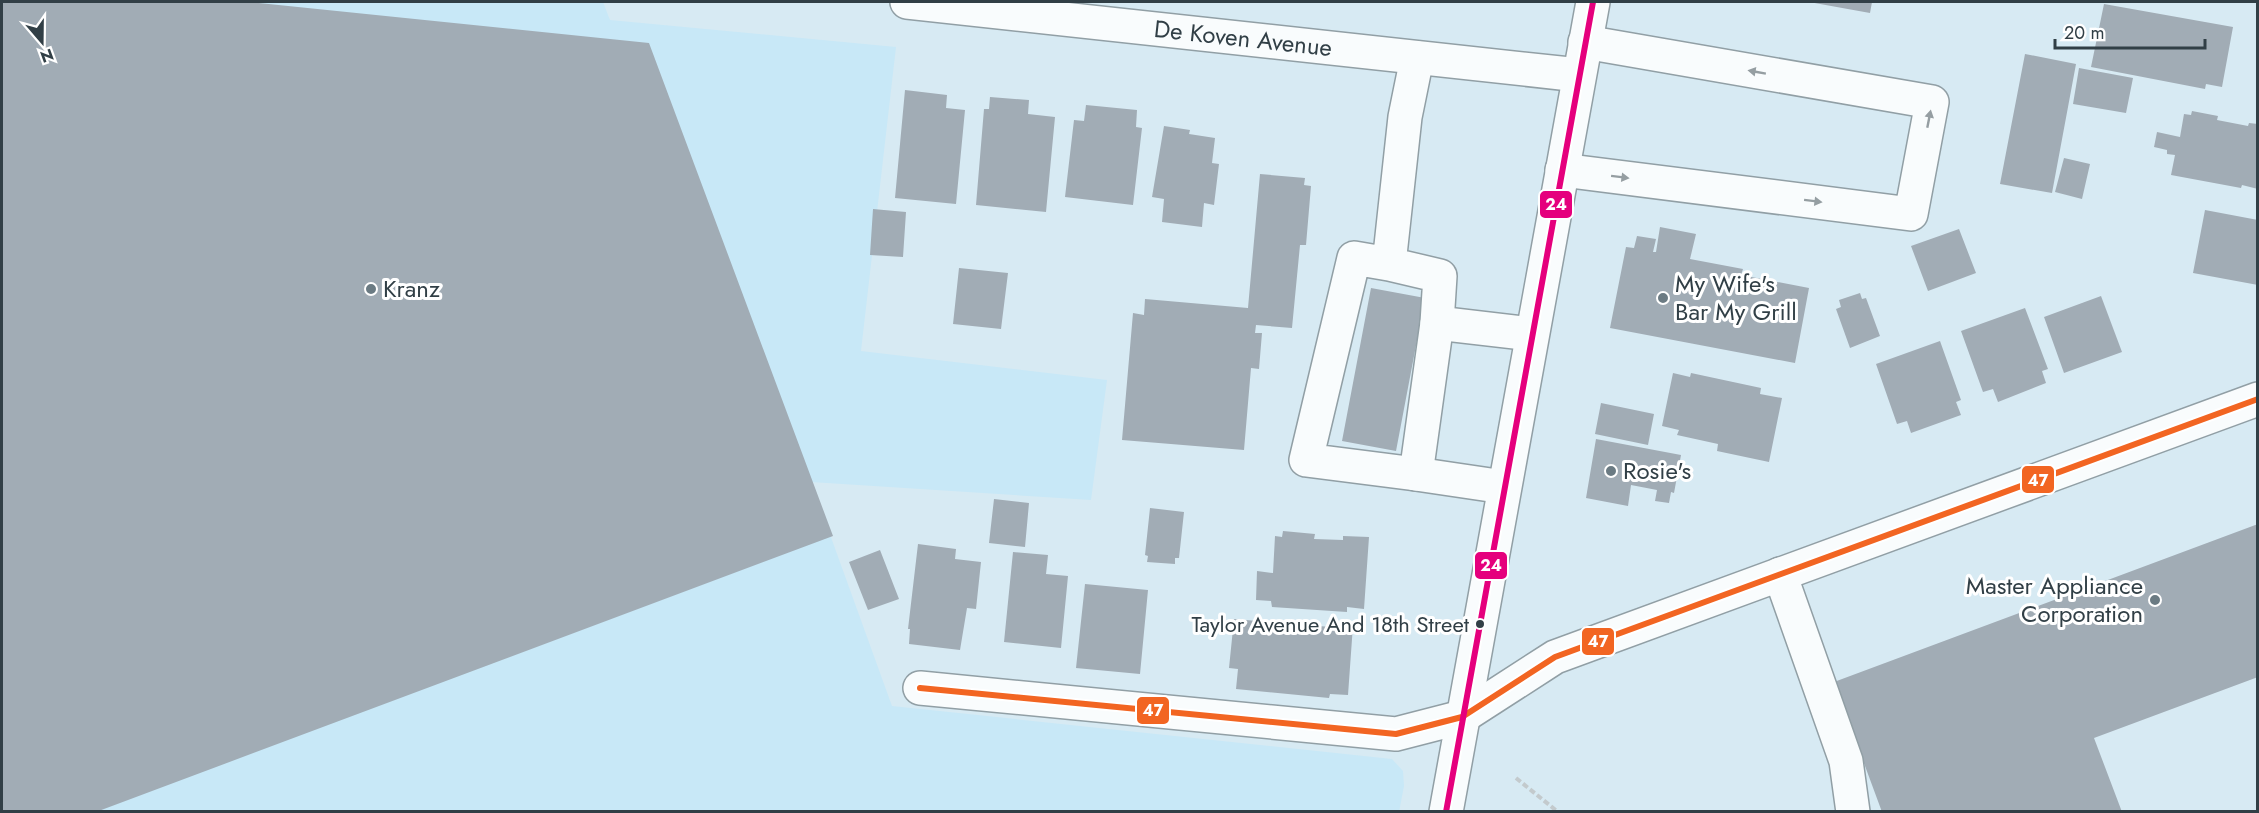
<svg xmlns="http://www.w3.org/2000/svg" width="2259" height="813" viewBox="0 0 2259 813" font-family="Jost,sans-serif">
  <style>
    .built { fill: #c8e8f7 }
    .building { fill: #a1acb5 }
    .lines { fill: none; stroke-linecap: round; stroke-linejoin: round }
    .minor-casing { stroke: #919fa5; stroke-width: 36 }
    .path { stroke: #c3cacd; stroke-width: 4; stroke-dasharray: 6 3; stroke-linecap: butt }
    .minor { stroke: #f9fcfd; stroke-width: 33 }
    .bus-1-casing { stroke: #fff; stroke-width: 10 }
    .bus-2-casing { stroke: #fff; stroke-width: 10 }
    .bus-1 { stroke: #f26522; stroke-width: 6 }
    .bus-2 { stroke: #e5007d; stroke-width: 6 }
    .oneway { fill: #959ea2 }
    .poi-dot { fill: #6b7b83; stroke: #fff; stroke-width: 2 }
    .bus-dot { fill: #313f46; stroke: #fff; stroke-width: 2 }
    .labels { text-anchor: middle; stroke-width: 6; stroke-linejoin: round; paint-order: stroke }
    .bus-label { font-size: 22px; fill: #313f46; stroke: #fff; text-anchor: end }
    .street-label { font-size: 24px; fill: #313f46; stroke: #fff }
    .poi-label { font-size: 24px; fill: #313f46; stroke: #fff; text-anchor: start }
    .line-badge { stroke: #fff; stroke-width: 2 }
    .badge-label { font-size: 16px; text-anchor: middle; font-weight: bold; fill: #fff }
  </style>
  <rect width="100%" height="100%" fill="#d7eaf3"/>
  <path class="built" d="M2 2H603L610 20 896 47 861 351 1107 380 1091 500 811 482 892 706 1392 759 1403 771 1404 786 1399 812H2Z"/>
  <path class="building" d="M2 2H249L649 43 833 536 96 812H2Z
    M1809 2H1872L1870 13Z
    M2104 4 2233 27 2222 87 2206 84 2205 89 2091 67Z
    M2025 54 2076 64 2052 193 2000 184Z
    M2079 68 2133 78 2126 113 2073 104Z
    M905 90 947 95 946 108 965 110 956 204 895 198Z
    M990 97 1029 100 1028 114 1055 117 1046 212 976 205 984 109H989Z
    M1086 105 1137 110 1136 127 1142 128 1133 205 1065 197 1074 120 1084 121Z
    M2192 111 2218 116 2217 120 2248 126 2249 123 2258 124V189L2242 185 2241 188 2171 175 2175 155 2167 154V150L2154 147 2157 132 2180 137 2184 114 2191 115Z
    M1164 126 1190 130 1189 134 1215 138 1212 163 1219 164 1214 205 1204 203 1202 227 1162 222 1164 199 1152 197Z
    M2064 158 2090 164 2082 199 2055 192Z
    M1260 174 1305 178 1304 185 1311 186 1306 245H1300L1292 328 1256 325 1255 333H1262L1259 369 1251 368 1244 450 1122 440 1133 313 1144 315 1145 299 1248 308Z
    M873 209 906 212 903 257 870 255Z
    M2205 210 2258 220V285L2193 273Z
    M1660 227 1696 234 1690 259 1743 269 1741 275 1809 288 1795 363 1610 328 1626 247 1634 248 1637 236 1656 239 1653 252H1656Z
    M1959 229 1976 273 1928 291 1911 246Z
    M959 268 1008 273 1001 329 953 324Z
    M1371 288 1425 298 1396 451 1342 441Z
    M1860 293 1862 299 1866 298 1880 336 1850 348 1836 309 1841 307 1839 300Z
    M2101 296 2122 352 2064 373 2044 317Z
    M2025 308 2048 369 2042 371 2046 383 1998 402 1993 389 1983 392 1961 331Z
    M1940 341 1961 400 1956 402 1961 415 1911 433 1907 421 1897 424 1876 364Z
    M1673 373 1690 377 1691 373 1761 388 1760 394 1782 398 1769 462 1717 451 1718 444 1677 435 1679 430 1662 426Z
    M1601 403 1654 414 1648 445 1595 434Z
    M1596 439 1681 455 1674 493 1671 492 1669 503 1655 501 1657 490 1631 485 1628 506 1586 498Z
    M994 499 1029 503 1025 547 989 543Z
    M1150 508 1184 512 1179 558H1175V564L1147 562 1148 556 1145 555Z
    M2258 524V677L2094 738 2122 812H1882L1834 682Z
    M1283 531 1315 534 1314 539 1343 540V536L1369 537 1364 609 1347 607V612L1272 607 1271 601 1256 600 1257 571 1273 573 1275 536 1282 537Z
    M918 544 956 549 955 559 981 562 976 609 967 608 960 650 909 644 910 629H908Z
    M880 550 899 599 868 610 849 562Z
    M1013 552 1048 555 1046 574 1068 576 1061 648 1004 642Z
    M1085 584 1148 590 1140 674 1076 668Z
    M1234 619 1331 627V623L1353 625 1348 695 1330 694 1329 698 1236 689 1238 669 1229 668Z"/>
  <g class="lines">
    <g class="minor-casing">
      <g id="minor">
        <path id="s1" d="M907 2 1579 75"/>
        <path d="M1562 170 1911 214 1932 102 1585 42"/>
        <path d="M1389 264 1354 258 1306 460 1416 474 1437 323 1440 276 1389 264 1405 117 1417 58"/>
        <path d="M1437 323 1532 334"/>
        <path d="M1416 474 1504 487"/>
        <path d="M1780 574 1846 761 1853 812"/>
        <path d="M920 688 1396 734 1462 717 1555 657 2258 399"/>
        <path d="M1446 812 1593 2"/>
      </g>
    </g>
    <path class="path" d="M1516 778 1558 812"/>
    <use href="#minor" class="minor"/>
    <g class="bus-1-casing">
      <path id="bus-1" d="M920 688 1396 734 1462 717 1555 657 2258 399"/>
    </g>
    <g class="bus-2-casing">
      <path id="bus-2" d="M1446 812 1593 2"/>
    </g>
    <use href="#bus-1" class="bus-1"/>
    <use href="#bus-2" class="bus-2"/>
  </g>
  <defs><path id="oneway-solid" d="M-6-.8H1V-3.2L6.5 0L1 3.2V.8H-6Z" transform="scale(1.5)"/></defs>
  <g class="oneway">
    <use href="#oneway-solid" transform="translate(1757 72) rotate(-170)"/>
    <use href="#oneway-solid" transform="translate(1929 119) rotate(-79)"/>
    <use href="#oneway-solid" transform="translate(1620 177) rotate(7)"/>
    <use href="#oneway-solid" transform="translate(1813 201) rotate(7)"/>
  </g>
  <g class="poi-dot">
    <circle cx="371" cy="289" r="6"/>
    <circle cx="1663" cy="298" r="6"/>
    <circle cx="1611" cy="471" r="6"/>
    <circle cx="2155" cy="600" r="6"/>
  </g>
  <circle class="bus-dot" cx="1480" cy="624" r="5"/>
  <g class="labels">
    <g class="bus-label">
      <text x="1469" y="632">Taylor Avenue And 18th Street</text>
    </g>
    <g class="street-label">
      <text dy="8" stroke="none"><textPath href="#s1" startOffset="338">De Koven Avenue</textPath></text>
    </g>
    <g class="poi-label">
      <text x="1675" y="292">My Wife's<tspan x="1675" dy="28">Bar My Grill</tspan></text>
      <text x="383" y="297">Kranz</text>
      <text x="1623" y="479">Rosie's</text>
      <text x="2143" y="594" text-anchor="end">Master Appliance<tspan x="2143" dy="28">Corporation</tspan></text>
    </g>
  </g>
  <g class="line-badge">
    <rect x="1539" y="190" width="34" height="29" rx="6" fill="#e5007d"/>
    <rect x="2021" y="465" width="34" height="29" rx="6" fill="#f26522"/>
    <rect x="1474" y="551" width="34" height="29" rx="6" fill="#e5007d"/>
    <rect x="1581" y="627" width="34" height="29" rx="6" fill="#f26522"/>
    <rect x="1136" y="696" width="34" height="29" rx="6" fill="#f26522"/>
  </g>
  <g class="badge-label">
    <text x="1556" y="210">24</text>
    <text x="2038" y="486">47</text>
    <text x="1491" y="571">24</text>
    <text x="1598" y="647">47</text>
    <text x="1153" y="716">47</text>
  </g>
  <rect width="2259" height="813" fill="none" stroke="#313f46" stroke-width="6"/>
  <g transform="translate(42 42) rotate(160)" stroke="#ffffff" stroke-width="4.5" paint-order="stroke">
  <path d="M0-4.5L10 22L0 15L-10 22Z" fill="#313f46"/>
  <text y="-9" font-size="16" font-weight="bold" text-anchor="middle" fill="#313f46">N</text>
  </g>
  <path d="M2055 39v9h150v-9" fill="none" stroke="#313f46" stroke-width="3"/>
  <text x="2064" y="39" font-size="18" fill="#313f46" stroke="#ffffff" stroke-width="4.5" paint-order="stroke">20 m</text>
</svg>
